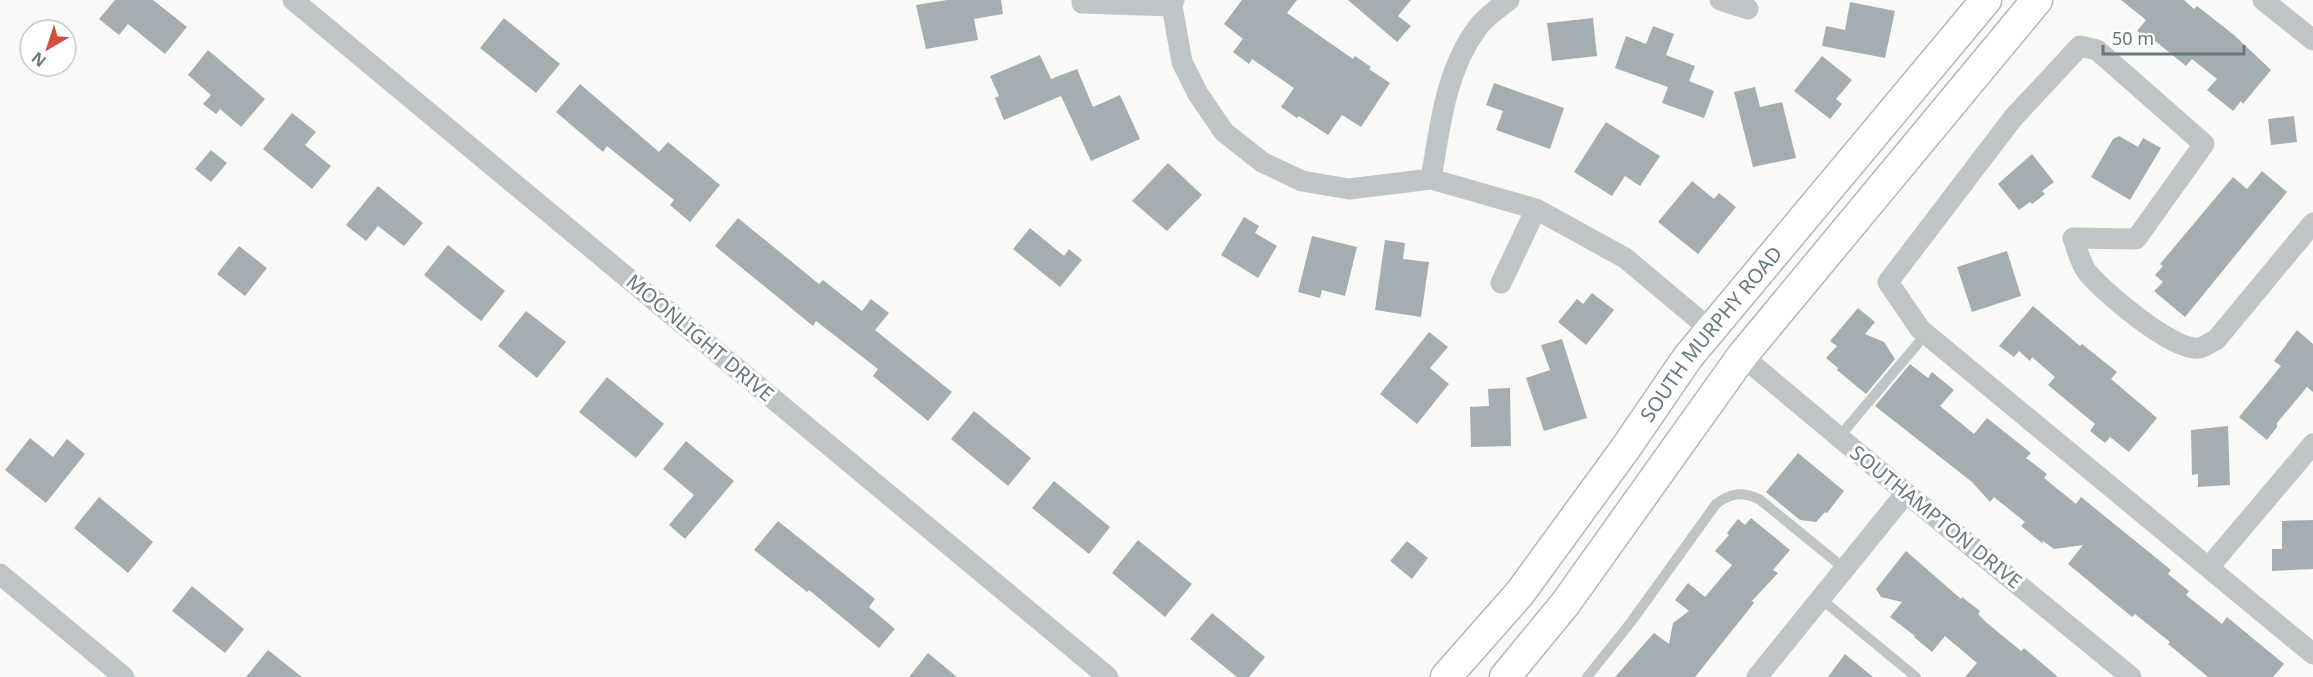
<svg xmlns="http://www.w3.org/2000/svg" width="2313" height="677" viewBox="0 0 2313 677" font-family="'Noto Sans',sans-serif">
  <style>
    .building { fill: #a4aeb2 }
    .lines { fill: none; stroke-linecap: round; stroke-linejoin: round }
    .secondary-casing { stroke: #b1b8bb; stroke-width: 33 }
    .lane { stroke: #bfc4c6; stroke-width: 10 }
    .street { stroke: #bfc4c6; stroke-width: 21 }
    .secondary { stroke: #fff; stroke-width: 30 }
    .labels { text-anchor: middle; stroke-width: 6; stroke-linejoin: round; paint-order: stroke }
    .street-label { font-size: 20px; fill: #67787f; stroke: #fff }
  </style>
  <rect width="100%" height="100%" fill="#f9f9f7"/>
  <path class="building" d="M115 0H153L187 27 165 54 128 24 119 35 99 19Z
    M947 0H1001L1003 14 974 19 978 40 926 49 916 5Z
    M1242 0H1297L1287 13 1353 59 1355 56 1371 67 1369 69 1390 83 1361 127 1342 115 1328 135 1299 116 1297 118 1281 107 1294 88 1252 59 1249 64 1233 52 1243 39 1224 24Z
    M1348 0H1411L1398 16 1411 26 1397 42Z
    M2121 0H2184L2194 9 2197 6 2234 35 2271 70 2243 104 2241 101 2233 111 2207 90 2217 79 2192 59 2186 66 2154 40 2152 43 2137 31 2146 20Z
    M1850 2 1895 11 1885 58 1822 46 1826 26 1845 30Z
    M504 18 560 64 536 93 480 48Z
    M1593 18 1597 56 1552 61 1547 23Z
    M1653 26 1674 34 1666 55 1695 66 1689 81 1714 91 1704 118 1662 103 1668 87 1615 68 1626 36 1646 44Z
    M208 50 265 99 241 127 220 109 216 114 203 104 211 95 188 75Z
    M1040 55 1051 79 1077 69 1093 107 1120 95 1140 139 1091 161 1061 96 1004 120 995 98 999 96 990 76Z
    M1822 56 1852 80 1836 99 1842 104 1830 119 1794 91Z
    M1494 83 1564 108 1550 149 1496 130 1503 111 1486 105Z
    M580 84 659 152 668 142 720 185 690 222 670 205 674 200 607 146 603 152 556 112Z
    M1755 87 1760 107 1782 102 1796 158 1753 167 1734 92Z
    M292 113 316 132 305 145 331 166 312 189 263 149Z
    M2294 116 2297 142 2271 145 2268 119Z
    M1606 122 1660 156 1640 186 1625 176 1612 196 1574 172Z
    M2119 136 2138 147 2143 138 2161 148 2130 200 2091 177 2113 139Z
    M211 150 227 163 211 182 195 169Z
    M2032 154 2054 182 2042 191 2045 194 2032 204 2030 202 2019 210 1998 184Z
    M1168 163 1202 195 1167 231 1132 201Z
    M2262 171 2287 192 2185 317 2154 291 2163 282 2155 275 2163 266 2160 264 2233 177 2247 189Z
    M1692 181 1714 199 1719 193 1736 207 1698 254 1658 222Z
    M378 186 423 223 404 246 378 226 366 241 346 225Z
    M1244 217 1259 226 1255 233 1277 246 1258 278 1221 255Z
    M738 218 819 284 823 280 862 311 871 299 889 313 875 330 952 392 928 421 873 376 878 369 816 321 813 326 715 246Z
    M1030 228 1064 256 1069 249 1082 260 1060 287 1013 249Z
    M1312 236 1357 247 1345 296 1322 290 1320 298 1298 292Z
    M1385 240 1405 243 1403 259 1429 262 1421 317 1375 310Z
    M448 245 505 291 481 321 424 275Z
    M239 246 267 268 245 296 217 274Z
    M2007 251 2021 296 1972 312 1957 267Z
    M1592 293 1614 310 1586 345 1558 322 1577 299 1583 304Z
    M2033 306 2080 346 2082 344 2117 372 2111 379 2157 418 2129 452 2110 437 2105 443 2090 431 2095 424 2048 385 2055 377 2032 357 2030 361 2019 351 2014 357 1999 346Z
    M1858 308 1875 322 1865 334 1884 342 1895 359 1866 394 1837 370 1838 368 1826 358 1837 346 1830 341Z
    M526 311 566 342 537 378 498 346Z
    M2297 330 2313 344V392L2307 387 2277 423V427L2267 440 2239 417 2281 366 2274 361Z
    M1429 332 1448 347 1430 368 1449 384 1417 424 1380 394Z
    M1562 339 1587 418 1544 431 1526 378 1550 370 1541 345Z
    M1910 364 1928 378 1932 372 1954 390 1940 406 1974 434 1987 418 2031 453 2026 458 2047 474 2044 478 2076 504 2081 497 2171 570 2168 574 2189 591 2186 595 2222 624 2227 617 2284 664 2273 677H2208L2168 644 2170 642 2135 614 2132 617 2068 564 2083 545 2054 549 2043 541 2042 543 2021 526 2025 522 1994 497 1990 502 1972 482 1875 406Z
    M607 377 664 424 636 458 579 412Z
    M1510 388 1511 446 1471 447 1470 407 1489 406 1488 389Z
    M974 411 1031 458 1008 486 951 439Z
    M2228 426 2230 485 2198 487V474L2192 475 2191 430Z
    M30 438 53 457 67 439 85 454 46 503 5 470Z
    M686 441 734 481 685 539 669 525 694 495 663 469Z
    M1798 453 1844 491 1827 513 1825 512 1816 522 1800 520 1766 492Z
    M1054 481 1110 527 1089 554 1032 508Z
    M99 497 153 542 128 573 74 528Z
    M1751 518 1790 550 1773 570 1778 573 1752 601 1754 603 1695 677H1615L1654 633 1669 644 1673 623 1689 611 1675 600 1688 583 1705 597 1732 565 1715 551 1729 535 1727 533 1738 519 1745 525Z
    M2313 520V569L2272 571V549H2282V521Z
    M778 521 875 599 869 607 895 629 879 648 809 590 807 592 754 550Z
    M1138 540 1192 584 1165 617 1112 573Z
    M1407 541 1428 558 1412 579 1390 561Z
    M1906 551 1961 599 1962 597 1980 611 1978 614 1987 623 2021 651 2024 648 2058 677H1965L1977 663 1945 636 1932 652 1914 637 1915 636 1890 617 1902 602 1881 597 1876 589Z
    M192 586 244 629 225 653 172 611Z
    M1212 613 1265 657 1249 677H1237L1190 639Z
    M268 650 302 677H246Z
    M928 653 957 677H909Z
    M1845 654 1873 677H1828Z"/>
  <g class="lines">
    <g class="secondary-casing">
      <g id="secondary">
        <path id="s1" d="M1446 677 1520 593 1625 449 1688 357 1986 0"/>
        <path d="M1505 677 1565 604 1742 356 2037 0"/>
      </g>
    </g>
    <path class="lane" d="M1839 437 1926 334
      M1821 599 1916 677
      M1587 677 1631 622 1716 504C1731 493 1742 491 1759 499L1845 569"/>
    <path class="street" d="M293 0 1108 677
      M1174 0 1172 6 1182 62 1198 94 1224 132 1262 162 1302 181 1349 189 1431 179 1536 209 1625 258 1711 330
      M1720 0 1748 9
      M2263 0 2313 40
      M1082 3 1172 6
      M1431 179C1440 127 1445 71 1478 27 1486 16 1499 8 1509 0
      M2313 223 2216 340C2211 342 2205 347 2199 348 2174 352 2103 292 2087 272 2080 262 2077 249 2073 238L2136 239 2204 144 2097 50 2080 46 2013 118 1888 282 1920 329 2313 654
      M1501 283 1536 209
      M1742 356 1906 493 2131 677
      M2209 567 2313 444
      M0 574 124 677
      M1757 677 1906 493"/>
    <use href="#secondary" class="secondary"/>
  </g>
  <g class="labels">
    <g class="street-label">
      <text dy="7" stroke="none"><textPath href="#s1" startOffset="434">SOUTH MURPHY ROAD</textPath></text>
      <text transform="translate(700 338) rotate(40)" y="7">MOONLIGHT DRIVE</text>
      <text transform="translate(1936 517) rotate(39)" y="7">SOUTHAMPTON DRIVE</text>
    </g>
  </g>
  <g transform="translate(48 48) rotate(219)"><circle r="28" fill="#ffffff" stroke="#c2c9cc" stroke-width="1.5"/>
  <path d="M0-4.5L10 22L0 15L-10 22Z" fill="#d2513f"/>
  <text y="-9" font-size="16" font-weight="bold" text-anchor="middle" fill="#67787f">N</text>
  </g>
  <path d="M2103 45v9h141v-9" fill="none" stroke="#67787f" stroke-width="3"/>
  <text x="2112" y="45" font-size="18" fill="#67787f" stroke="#ffffff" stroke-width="4.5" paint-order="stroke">50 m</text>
</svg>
